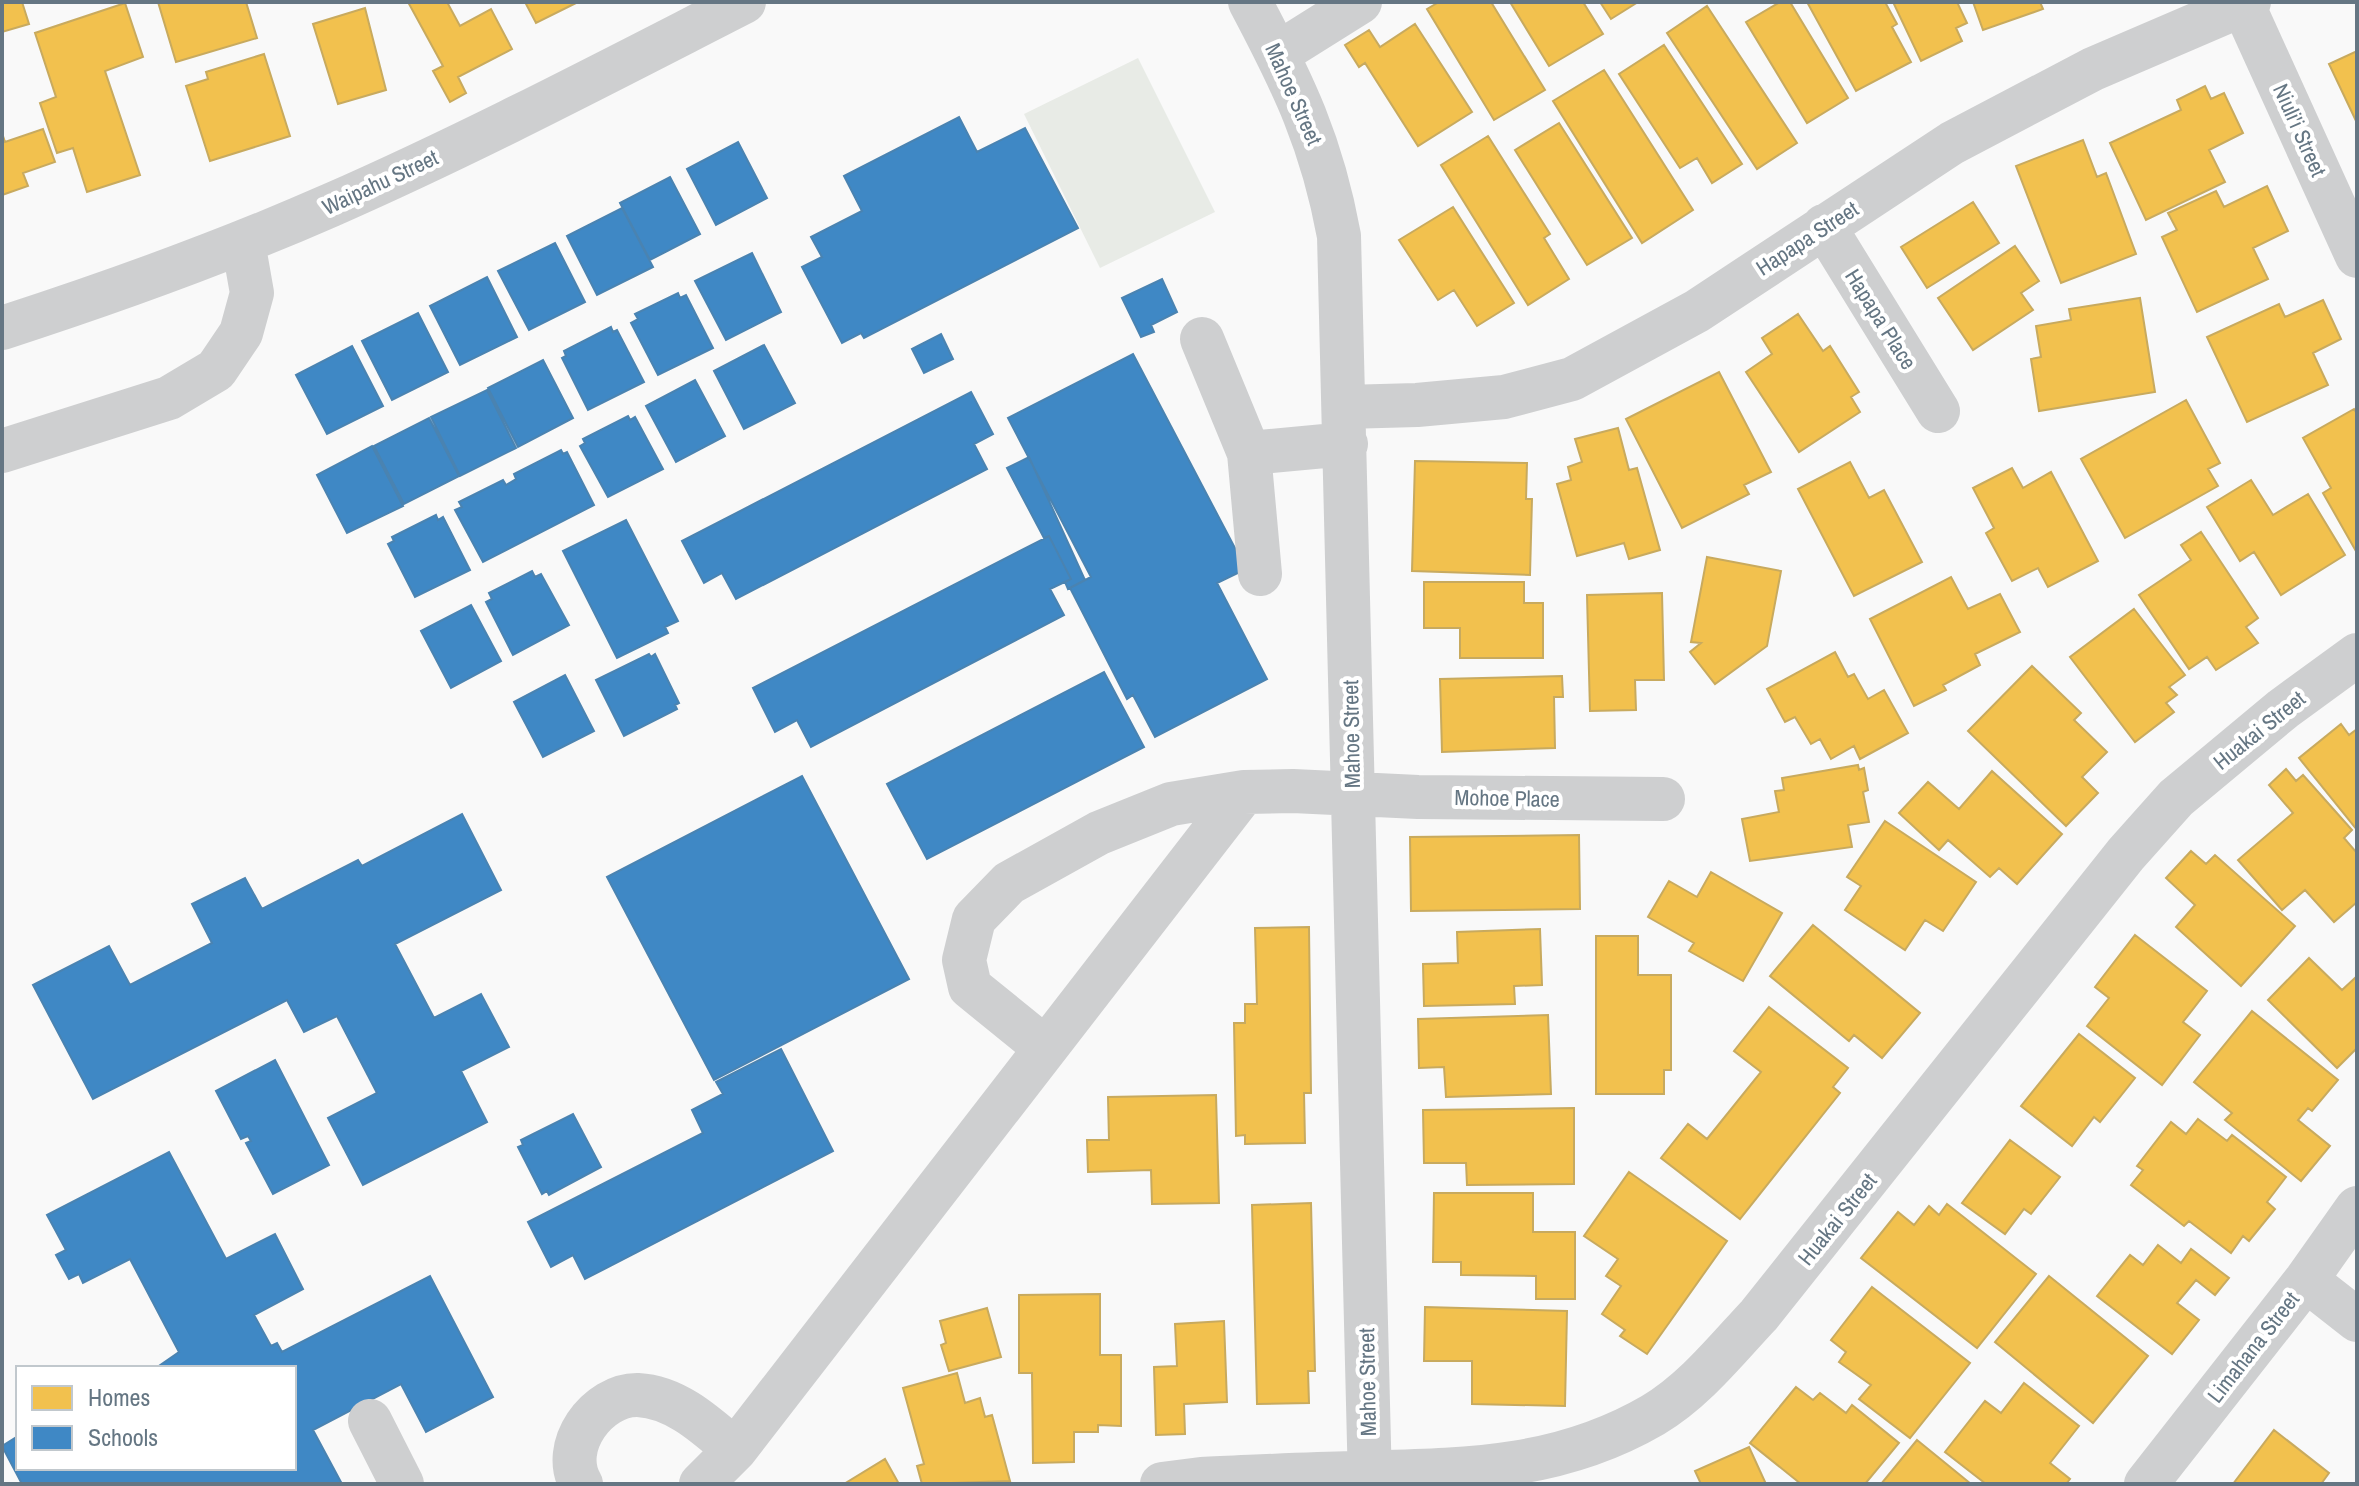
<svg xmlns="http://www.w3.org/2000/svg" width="2359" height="1486" viewBox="0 0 2359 1486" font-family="'Archivo Narrow',sans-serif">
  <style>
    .green { fill: #e8ebe6 }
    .homes { fill: #f2c14e; stroke: #c8aa5e; stroke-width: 2 }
    .schools { fill: #3f88c5; stroke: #4a83b1; stroke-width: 2 }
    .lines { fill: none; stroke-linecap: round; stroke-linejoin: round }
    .minor { stroke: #cecfd0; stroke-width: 44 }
    .labels { text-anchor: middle; stroke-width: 8; stroke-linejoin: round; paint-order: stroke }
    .street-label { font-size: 22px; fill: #657683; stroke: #fff }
  </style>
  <rect width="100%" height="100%" fill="#f9f9f9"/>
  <path class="green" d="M1138 58 1215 212 1100 268 1024 114Z"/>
  <path class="homes" d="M2 2H22L29 24 2 32Z
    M158 2H246L257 38 176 62Z
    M408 2H447L460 26 491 9 512 49 458 77 466 93 450 102 433 71 443 66Z
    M525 2H578L536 23Z
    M1439 2H1491L1545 90 1494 120 1427 9Z
    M1510 2H1583L1603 34 1549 66Z
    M1600 2H1638L1611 19Z
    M1780 2H1790L1848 98 1807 123 1746 22Z
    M1807 2H1885L1897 24 1892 27 1911 62 1856 91Z
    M1893 2H1957L1967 23 1956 28 1962 41 1921 61Z
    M1973 2H2040L2043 9 1983 30Z
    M125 3 143 57 105 71 140 175 87 192 73 148 57 153 40 103 56 97 35 33Z
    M1707 6 1797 143 1757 169 1667 33Z
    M365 8 386 90 338 104 313 24Z
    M1415 24 1472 112 1418 146 1365 63 1359 67 1345 45 1369 30 1380 47Z
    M1664 45 1742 164 1712 183 1697 158 1680 168 1619 74Z
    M2357 51V123L2329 64Z
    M264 54 290 136 210 161 186 86 208 79 206 72Z
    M1604 70 1693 210 1642 243 1553 101Z
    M2205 86 2211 99 2224 93 2243 133 2209 150 2225 182 2146 220 2110 143 2181 110 2177 100Z
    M1559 123 1632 238 1587 265 1515 150Z
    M43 129 55 162 23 173 28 186 2 195V133L5 142Z
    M1488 136 1550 234 1544 238 1569 279 1528 305 1441 165Z
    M2083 140 2097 177 2106 173 2136 254 2061 283 2016 166Z
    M2267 186 2288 231 2253 248 2268 279 2197 312 2162 237 2177 230 2168 213 2216 191 2224 207Z
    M1973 202 1999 243 1927 288 1901 247Z
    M1453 207 1514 303 1477 326 1454 290 1438 300 1399 240Z
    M2015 246 2039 281 2021 293 2033 310 1973 350 1938 298Z
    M2140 298 2155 392 2039 411 2031 359 2041 357 2036 326 2071 320 2069 309Z
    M2323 300 2341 339 2313 353 2328 385 2247 422 2207 337 2279 304 2285 317Z
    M1798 314 1823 351 1830 346 1859 392 1851 397 1860 412 1799 452 1746 372 1772 354 1762 338Z
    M1719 372 1771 472 1744 485 1749 494 1682 528 1626 419Z
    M2186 400 2220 463 2208 469 2218 486 2125 538 2081 459Z
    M2354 409 2357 414V553L2323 493 2331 488 2303 438Z
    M1618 428 1629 470 1637 468 1660 550 1629 559 1624 543 1577 556 1557 484 1571 480 1568 467 1582 462 1575 439Z
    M1415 461 1527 463 1526 499H1532L1530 575 1412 571Z
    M1850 462 1869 498 1884 490 1922 562 1854 596 1798 489Z
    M2012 468 2023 488 2051 472 2098 561 2048 587 2038 568 2012 581 1986 533 1994 528 1973 488Z
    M2251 480 2273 515 2308 494 2345 555 2281 595 2254 552 2240 561 2207 507Z
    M2201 532 2258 618 2246 627 2258 643 2216 670 2207 657 2189 669 2139 595 2191 560 2181 545Z
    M1707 557 1781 571 1767 646 1715 684 1690 652 1701 643 1691 642Z
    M1951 577 1968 609 2000 594 2020 632 1975 654 1980 665 1943 685 1946 690 1914 706 1870 619Z
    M1424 582H1524V603H1543V658H1460V628H1424Z
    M1662 593 1664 680H1635L1636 710 1590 711 1587 595Z
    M2134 609 2185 675 2169 687 2177 695 2166 703 2174 712 2135 742 2070 657Z
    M1835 652 1848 677 1854 674 1868 699 1884 690 1908 733 1860 759 1854 746 1831 759 1820 739 1811 744 1795 717 1785 722 1767 689Z
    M2032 666 2081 713 2074 720 2107 752 2082 777 2098 793 2066 826 1968 731Z
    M1562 676 1563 697H1554L1555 748 1442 752 1440 679Z
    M2341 724 2349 735 2357 729V830L2299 758Z
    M1858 765 1859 770 1864 768 1868 790 1863 792 1869 822 1848 825 1852 847 1750 861 1742 819 1779 812 1775 791 1784 790 1782 778Z
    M2286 769 2296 781 2303 775 2352 830 2344 838 2357 853V902L2334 922 2305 890 2282 910 2238 860 2293 813 2269 785Z
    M1992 771 2062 834 2017 884 1999 868 1990 877 1948 840 1939 850 1899 813 1928 782 1959 809Z
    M1885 821 1976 882 1943 931 1925 920 1905 950 1845 910 1861 886 1847 877Z
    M1579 835 1580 909 1411 911 1410 837Z
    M2191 851 2206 864 2215 855 2295 926 2241 986 2176 927 2195 905 2166 878Z
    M1711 872 1782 913 1743 981 1689 951 1694 943 1648 917 1669 881 1697 897Z
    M1813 925 1920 1013 1882 1058 1854 1035 1849 1041 1770 976Z
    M1309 927 1311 1093H1304L1305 1143 1245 1144V1135L1236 1136 1234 1023H1245V1004H1257L1255 928Z
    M1540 929 1542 985 1514 986 1515 1004 1424 1006 1423 964 1458 963 1457 932Z
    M2135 935 2207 991 2183 1022 2200 1035 2162 1085 2087 1026 2109 998 2095 987Z
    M1596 936H1638V975H1671V1070H1664V1094H1596Z
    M2309 958 2342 990 2357 976V1048L2337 1068 2268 1000Z
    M1769 1007 1848 1068 1833 1087 1840 1093 1740 1219 1661 1158 1688 1124 1707 1139 1761 1072 1734 1051Z
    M2252 1011 2338 1080 2312 1111 2308 1108 2298 1120 2330 1146 2301 1181 2225 1120 2232 1113 2194 1082Z
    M1548 1015 1551 1094 1446 1097 1444 1067 1419 1068 1418 1019Z
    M2079 1034 2135 1078 2100 1122 2094 1117 2072 1146 2021 1106Z
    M1216 1095 1219 1203 1152 1204 1151 1170 1088 1172 1087 1140H1109L1108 1097Z
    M1574 1108V1184L1467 1185 1466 1163H1424L1423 1110Z
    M2198 1119 2227 1141 2232 1135 2286 1177 2267 1202 2275 1209 2249 1241 2243 1236 2231 1253 2189 1221 2184 1226 2131 1185 2143 1170 2137 1166 2171 1122 2186 1134Z
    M2010 1140 2060 1177 2031 1214 2024 1209 2005 1234 1962 1203Z
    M1629 1172 1727 1241 1647 1354 1620 1336 1625 1330 1602 1314 1621 1286 1606 1276 1618 1259 1584 1236Z
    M1434 1193H1533V1232H1575V1299H1536V1276L1461 1275V1262H1433Z
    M1311 1203 1315 1371H1308L1309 1403 1257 1404 1252 1205Z
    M1947 1204 2036 1274 1977 1348 1861 1258 1898 1212 1914 1225 1929 1206 1939 1215Z
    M2158 1245 2181 1263 2191 1249 2229 1278 2215 1295 2196 1280 2177 1303 2199 1320 2172 1354 2097 1296 2130 1255 2143 1265Z
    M2049 1276 2148 1356 2093 1423 1995 1342Z
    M1872 1287 1970 1363 1910 1438 1859 1399 1871 1385 1839 1362 1846 1352 1831 1340Z
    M1100 1294V1355H1121V1426L1098 1425V1432H1074V1462L1033 1463 1032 1373H1019V1295Z
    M1425 1307 1567 1311 1565 1406 1472 1404V1361H1424Z
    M987 1308 1001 1357 949 1371 941 1345 946 1343 940 1321Z
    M1224 1321 1227 1402 1184 1404 1185 1434 1156 1435 1154 1367 1177 1366 1175 1324Z
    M957 1373 965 1403 980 1398 985 1417 992 1415 1010 1481 922 1484 917 1466 924 1464 903 1388Z
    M2024 1383 2079 1426 2050 1463 2070 1479 2066 1484H1986L1945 1452 1985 1401 2001 1413Z
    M1796 1387 1813 1400 1820 1393 1846 1413 1852 1405 1899 1443 1865 1484H1801L1750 1443Z
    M2274 1430 2329 1473 2321 1484H2233Z
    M1917 1440 1971 1484H1881Z
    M1749 1447 1766 1484H1701L1695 1471Z
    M885 1459 899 1484H844Z"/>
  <path class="schools" d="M959 117 977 152 1025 128 1078 228 864 338 861 333 842 343 802 267 822 257 811 237 862 211 844 176Z
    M738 142 767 198 716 225 687 169Z
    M670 177 700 234 650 260 620 203Z
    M622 208 653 267 597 295 567 236Z
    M555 243 585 302 529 330 498 271Z
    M752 253 781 312 726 340 695 281Z
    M487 277 517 337 460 365 430 306Z
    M1162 279 1177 312 1151 325 1154 332 1141 337 1122 298Z
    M678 293 680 298 686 295 713 348 658 375 631 323 638 319 635 314Z
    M418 313 448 372 392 400 362 341Z
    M611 327 613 332 617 330 644 382 588 410 562 358 566 356 564 351Z
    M941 334 953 359 924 373 912 349Z
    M764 345 795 403 744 429 714 371Z
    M352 346 383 406 327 434 296 375Z
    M1133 354 1246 569 1217 583 1267 679 1155 737 1133 695 1127 699 1070 588 1091 577 1008 418Z
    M543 360 573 418 518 447 488 388Z
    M695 380 725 436 676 462 646 406Z
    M487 390 516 448 460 476 431 417Z
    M971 392 993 434 974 444 987 469 736 599 722 573 704 583 682 541Z
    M628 416 630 420 635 417 663 469 608 497 580 446 585 443 583 439Z
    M429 418 459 476 404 504 374 446Z
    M372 446 403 506 347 533 317 475Z
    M561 450 563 454 567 452 594 505 483 562 455 510 462 507 459 502 503 480 506 485 516 479 514 474Z
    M1029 457 1085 580 1068 589 1065 582 1071 579 1049 536 1044 538 1007 468Z
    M436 515 438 520 443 517 470 570 415 597 388 544 394 541 392 537Z
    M626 520 678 621 665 627 668 633 617 658 563 551Z
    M1049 536 1071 579 1050 589 1064 615 811 747 797 720 775 732 753 688Z
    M532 571 535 577 541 574 569 625 513 655 486 602 492 599 489 593Z
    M471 605 501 661 451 688 421 631Z
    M649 654 651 657 655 654 679 703 675 705 677 709 624 736 596 680Z
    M1104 672 1144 747 927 859 887 784Z
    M565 675 594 731 543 757 514 702Z
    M802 776 909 979 714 1080 607 877Z
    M462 814 501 890 395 944 434 1018 481 994 509 1047 461 1071 487 1122 363 1185 328 1118 377 1093 337 1016 304 1032 287 1000 93 1099 33 985 109 946 130 985 212 943 192 904 245 878 262 909 358 860 362 866Z
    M781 1049 833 1151 585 1279 573 1255 551 1267 528 1222 703 1133 692 1110 723 1094 716 1082Z
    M275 1060 329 1165 273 1194 246 1143 251 1141 248 1136 241 1139 216 1091Z
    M573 1114 601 1167 549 1195 547 1191 542 1194 518 1147 523 1145 521 1140Z
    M169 1152 226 1259 275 1234 303 1289 254 1315 271 1346 277 1343 282 1352 430 1276 493 1397 426 1432 401 1384 313 1430 342 1484H22L2 1446 18 1436V1468H294V1368H156L179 1352 130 1259 83 1283 79 1274 69 1279 56 1255 66 1250 47 1215Z"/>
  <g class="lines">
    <path class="minor" d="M1250 2C1294 85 1322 143 1339 236L1370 1484
      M2243 5 2357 256
      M1277 54 1360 2
      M1824 226 1938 411
      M2 328C113 292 224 252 331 205 472 143 607 72 744 2
      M1202 339 1249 453 1346 444
      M1345 407 1417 405 1504 397 1572 379 1697 311 1952 143 2093 69 2249 2
      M2 451 169 398 216 370 241 333 252 293 243 242
      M1249 453 1260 574
      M1044 1047 970 987 964 960 974 919 1009 883 1099 833 1171 804 1244 792 1293 791 1418 797 1663 799
      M2306 1280 2357 1320
      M370 1421 402 1484
      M581 1484C559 1447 597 1394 638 1395 677 1397 708 1427 735 1450
      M701 1484 735 1450 1244 792
      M1162 1484 1201 1479C1251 1477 1302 1474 1353 1473 1461 1470 1557 1471 1653 1415 1694 1391 1727 1349 1759 1315L2126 854 2176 798 2283 709 2357 655
      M2146 1484 2306 1280 2357 1208"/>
  </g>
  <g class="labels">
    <g class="street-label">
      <text transform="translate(1294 94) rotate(66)" y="8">Mahoe Street</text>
      <text transform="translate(2300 130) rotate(66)" y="8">Niuli'i Street</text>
      <text transform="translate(380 182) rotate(-25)" y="8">Waipahu Street</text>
      <text transform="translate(1807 238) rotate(-33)" y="8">Hapapa Street</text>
      <text transform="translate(1881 319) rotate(58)" y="8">Hapapa Place</text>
      <text transform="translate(2259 730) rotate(-39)" y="8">Huakai Street</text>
      <text transform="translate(1351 734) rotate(-91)" y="8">Mahoe Street</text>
      <text transform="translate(1507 798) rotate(1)" y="8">Mohoe Place</text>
      <text transform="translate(1837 1219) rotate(-51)" y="8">Huakai Street</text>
      <text transform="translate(2253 1347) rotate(-52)" y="8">Limahana Street</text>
      <text transform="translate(1367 1382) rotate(-91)" y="8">Mahoe Street</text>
    </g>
  </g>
  <rect width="2359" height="1486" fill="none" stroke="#657683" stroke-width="8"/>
  <rect x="16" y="1366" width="280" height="104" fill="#ffffff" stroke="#c1c8cd" stroke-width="2"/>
  <rect x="32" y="1386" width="40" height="24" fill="#f2c14e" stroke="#c1c8cd" stroke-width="2"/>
  <text x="88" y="1406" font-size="24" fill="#657683">Homes</text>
  <rect x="32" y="1426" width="40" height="24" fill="#3f88c5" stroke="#c1c8cd" stroke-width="2"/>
  <text x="88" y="1446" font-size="24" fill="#657683">Schools</text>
</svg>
